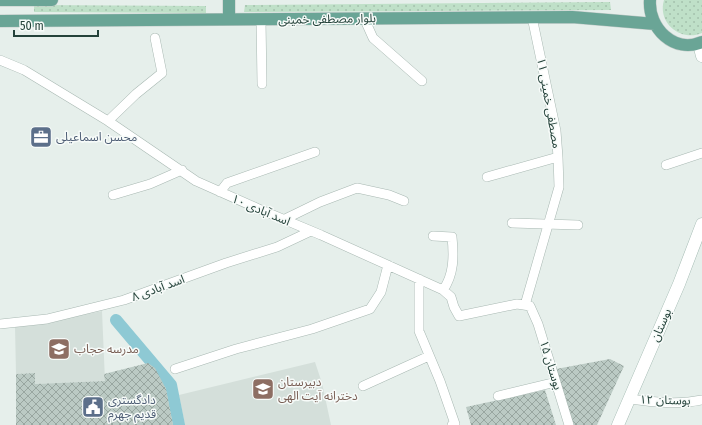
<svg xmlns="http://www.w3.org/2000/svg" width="702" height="425" viewBox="0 0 702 425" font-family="'Fira Sans Condensed','Noto Sans Arabic',sans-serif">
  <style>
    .built { fill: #d4dfda }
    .park { fill: url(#park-dots) }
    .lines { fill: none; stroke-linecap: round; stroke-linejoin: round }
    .canal { stroke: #8ec9d4; stroke-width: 12 }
    .building { fill: url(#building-cross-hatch) }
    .minor-casing { stroke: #a8b8b2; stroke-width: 10 }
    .secondary-casing { stroke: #a4bbb3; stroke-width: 13 }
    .primary-casing { stroke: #c2cac8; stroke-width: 13 }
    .minor { stroke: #fff; stroke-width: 9 }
    .secondary { stroke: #fff; stroke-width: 12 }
    .primary { stroke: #6aa596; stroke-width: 12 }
    .labels { text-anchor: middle; stroke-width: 3; stroke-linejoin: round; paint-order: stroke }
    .street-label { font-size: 12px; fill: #24423a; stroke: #f7fbf9 }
    .service-label { font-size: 12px; fill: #4e5e75; stroke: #f7fbf9; text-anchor: start }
    .education-label { font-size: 12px; fill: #785e54; stroke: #f7fbf9; text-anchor: start }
  </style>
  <defs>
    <pattern id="park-dots" width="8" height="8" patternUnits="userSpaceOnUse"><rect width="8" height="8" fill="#bfe0c8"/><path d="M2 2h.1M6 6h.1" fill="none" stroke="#a4c1ad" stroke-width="1.8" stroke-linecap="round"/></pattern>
    <pattern id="building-cross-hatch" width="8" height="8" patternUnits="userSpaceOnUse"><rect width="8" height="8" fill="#bbcac4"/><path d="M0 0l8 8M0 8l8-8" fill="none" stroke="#98a6a0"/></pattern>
  </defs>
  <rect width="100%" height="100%" fill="#e6efeb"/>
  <path class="built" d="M102 311 105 381 35 384V373L16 374 15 326H29Z
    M315 362 322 383 331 425H185L179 395Z"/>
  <path class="park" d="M664 0H702V33C681 42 657 23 664 0Z
    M610 2 611 10 244 12 245 5Z
    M34 5 206 6V13L34 12Z"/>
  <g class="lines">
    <path class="canal" d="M116 320 171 385 179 425"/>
  </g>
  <path class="building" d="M610 359 624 366 597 425H573L556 369Z
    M148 363 155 368 166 389 173 425H16V374L35 373V384L105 381 104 374Z
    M545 390 556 425H471L466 407Z"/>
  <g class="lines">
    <g class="minor-casing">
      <path id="minor" d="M364 18 373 38 422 81
        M261 20 262 84
        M0 60 24 70 108 121 196 181 259 209 321 235 443 290 451 297 454 307 459 316 517 304 530 306 538 324 569 425
        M108 121 136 94 162 73 155 38
        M666 165 702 153
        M487 177 558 157
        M220 192 227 183 315 152
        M113 195 150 184 182 170
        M283 220 320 202 357 188 389 195 404 201
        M512 223 578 225
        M433 236 452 237C454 256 454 275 443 290
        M419 279V331L440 381 455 424 452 425
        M525 305 559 187 558 157 556 131 532 17
        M0 324 47 319 124 300 226 263 277 247 311 231
        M175 369 236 349 312 329 370 309 381 292 388 265
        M363 386 429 356
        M498 396 556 382
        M629 399C653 402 678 405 702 400"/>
    </g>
    <g class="secondary-casing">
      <path id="secondary" d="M699 44 702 56
        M618 425 679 284 702 224"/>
    </g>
    <g class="primary-casing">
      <path id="primary" d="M0 0H52
        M650 0C648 28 674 54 702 42
        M229 19V0
        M0 21 572 17 655 24"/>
    </g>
    <use href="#minor" class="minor"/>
    <use href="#secondary" class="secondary"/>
    <use href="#primary" class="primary"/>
  </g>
  <defs>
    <g id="office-square" transform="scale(1.15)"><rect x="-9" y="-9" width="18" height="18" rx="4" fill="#5c6f8a" stroke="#f7fbf9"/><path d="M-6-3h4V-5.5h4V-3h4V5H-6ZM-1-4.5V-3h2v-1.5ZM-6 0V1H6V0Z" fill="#fff"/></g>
    <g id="school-square" transform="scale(1.15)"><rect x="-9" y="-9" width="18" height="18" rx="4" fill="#8d6e63" stroke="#f7fbf9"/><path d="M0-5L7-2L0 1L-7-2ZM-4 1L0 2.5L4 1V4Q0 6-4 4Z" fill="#fff"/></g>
    <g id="civic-square" transform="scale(1.15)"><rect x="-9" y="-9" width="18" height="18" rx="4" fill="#5c6f8a" stroke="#f7fbf9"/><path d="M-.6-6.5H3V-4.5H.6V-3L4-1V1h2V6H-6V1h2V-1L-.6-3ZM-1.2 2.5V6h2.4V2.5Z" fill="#fff"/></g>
  </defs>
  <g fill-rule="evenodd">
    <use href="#office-square" x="41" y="137"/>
    <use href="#school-square" x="59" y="349"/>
    <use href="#school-square" x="263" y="389"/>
    <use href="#civic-square" x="93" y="407"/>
  </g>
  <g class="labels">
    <g class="street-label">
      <text transform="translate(327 19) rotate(-1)" y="4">بلوار مصطفی خمینی</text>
      <text transform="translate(549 103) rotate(80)" y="4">مصطفی خمینی ۱۱</text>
      <text transform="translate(261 210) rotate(23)" y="4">اسد آبادی ۱۰</text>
      <text transform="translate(158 288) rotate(-20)" y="4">اسد آبادی ۸</text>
      <text transform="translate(661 325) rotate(-66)" y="4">بوستان</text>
      <text transform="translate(551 365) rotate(73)" y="4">بوستان ۱۵</text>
      <text transform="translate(665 400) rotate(1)" y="4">۱۲ بوستان</text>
    </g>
    <g class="service-label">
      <text x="56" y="141">محسن اسماعیلی</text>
      <text x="108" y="404">دادگستری<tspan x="108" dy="14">قدیم جهرم</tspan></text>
    </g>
    <g class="education-label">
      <text x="74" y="353">مدرسه حجاب</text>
      <text x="278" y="386">دبیرستان<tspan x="278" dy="14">دخترانه آیت الهی</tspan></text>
    </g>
  </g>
  <path d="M14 30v6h84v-6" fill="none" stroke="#24423a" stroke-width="2"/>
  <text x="20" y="30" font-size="12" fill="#24423a" stroke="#f7fbf9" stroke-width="3" paint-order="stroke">50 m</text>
</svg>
